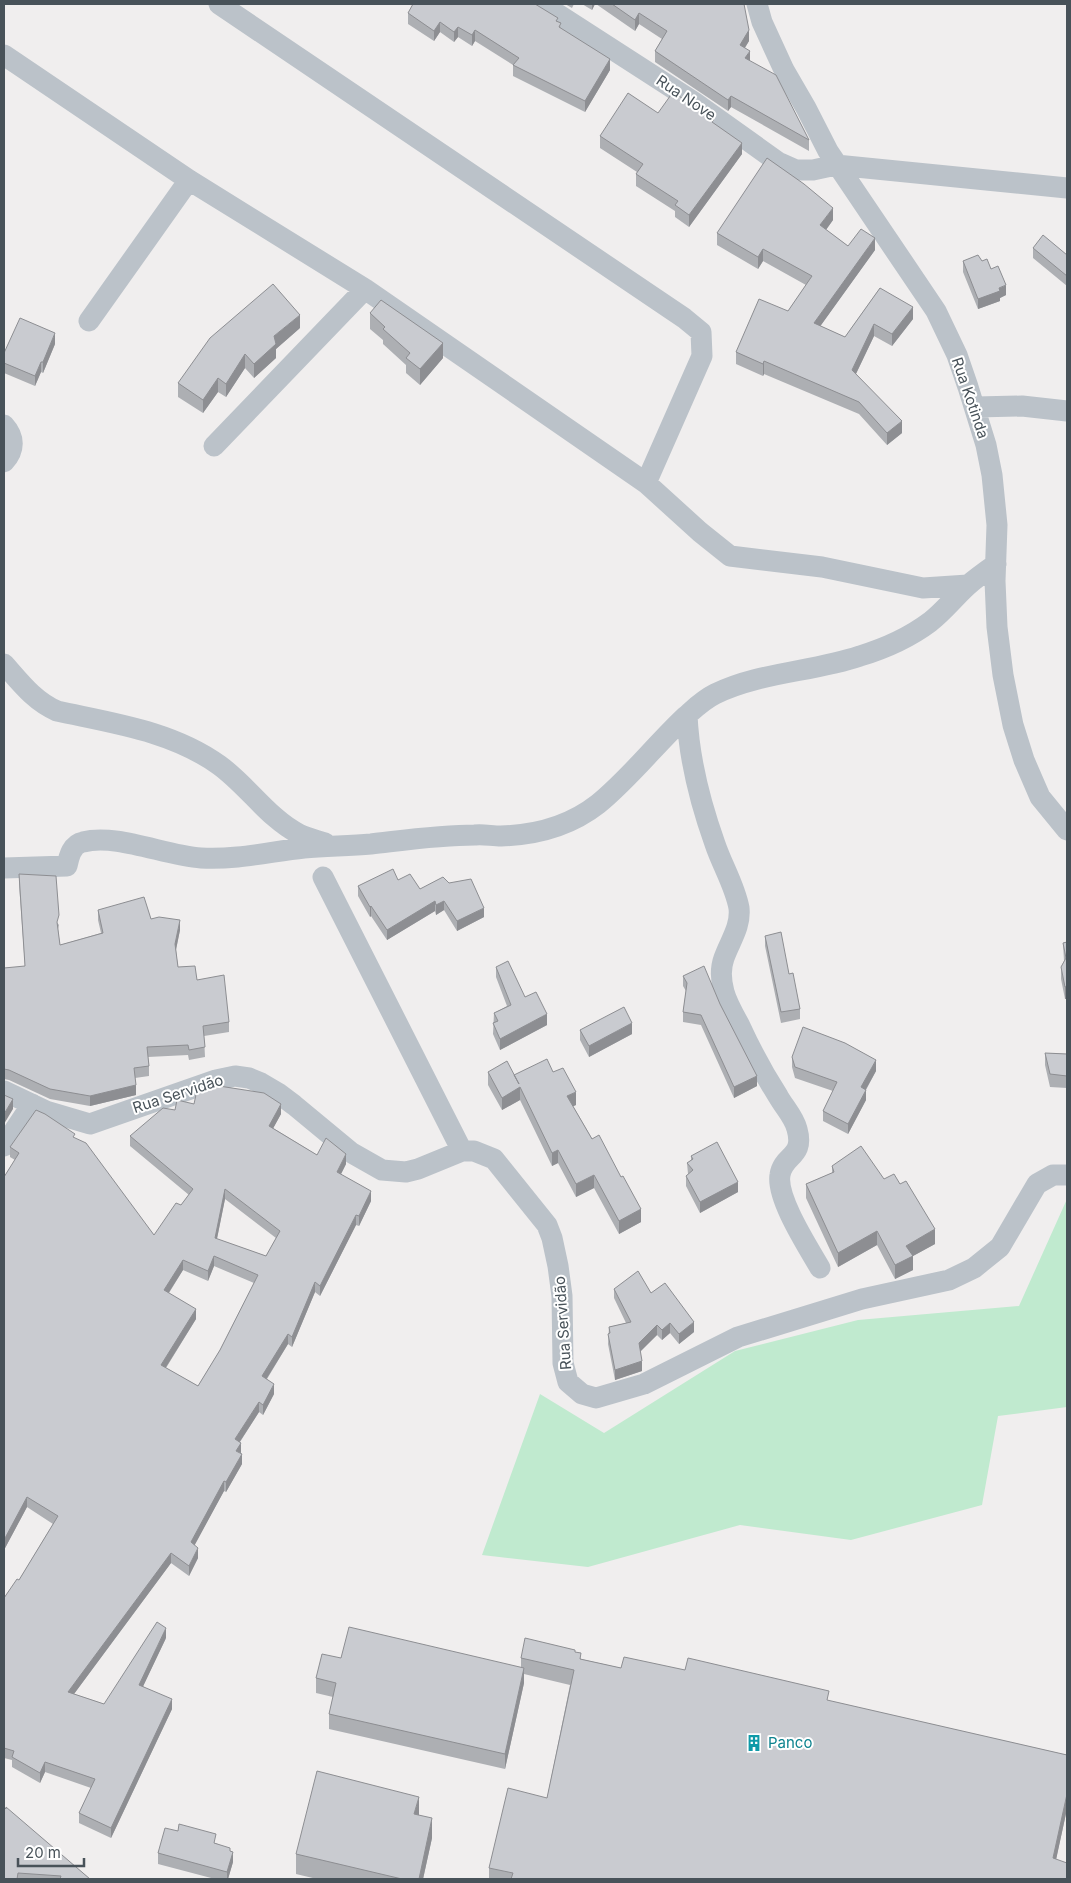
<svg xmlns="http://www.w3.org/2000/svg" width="1071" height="1883" viewBox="0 0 1071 1883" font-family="Inter,sans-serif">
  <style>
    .green { fill: #c0eacf }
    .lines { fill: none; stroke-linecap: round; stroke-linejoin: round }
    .minor { stroke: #bbc2c9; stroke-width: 21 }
    .wall { fill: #adafb3; fill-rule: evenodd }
    .shaded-wall { fill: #8d8e92 }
    .building { fill: #c9cbd0; stroke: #8d8e92; fill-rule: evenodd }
    .labels { text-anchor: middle; stroke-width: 4; stroke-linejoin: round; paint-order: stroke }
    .street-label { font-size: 15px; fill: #485259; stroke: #fff }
    .culture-label { font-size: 15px; fill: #0d838f; stroke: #fff; text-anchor: start }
  </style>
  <rect width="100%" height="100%" fill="#f0eeee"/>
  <path class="green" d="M1067 1199V1407L998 1416 982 1505 851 1540 740 1525 588 1567 482 1555 540 1394 604 1433 735 1351 858 1320 1019 1306Z"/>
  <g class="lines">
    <path class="minor" d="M219 4 684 318 701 332 702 356 646 483
      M542 4 694 102 778 162 796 170H813L836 165 1067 188
      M757 4 762 22 784 70 806 108 828 151 936 311 957 355 968 387 986 445 992 475 997 525 995 581 997 627 1003 675 1013 725 1024 760 1040 797 1067 830
      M4 55 189 180 365 289 646 483 700 532 730 556 822 567 923 588 968 585
      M89 321 189 180
      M976 407 1022 406 1067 411
      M4 425C15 437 15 450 4 462
      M214 446 365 289
      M4 664C20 682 34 701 57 711 112 723 172 731 219 765 247 785 268 818 299 834 307 838 316 840 325 843
      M687 715C689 759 700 802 715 844 722 865 735 886 739 908 741 927 730 941 724 958 720 969 721 981 724 992 727 1003 734 1015 740 1026 751 1050 764 1074 778 1096 784 1107 794 1117 797 1129 805 1158 783 1154 780 1175 776 1198 808 1247 820 1268
      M4 868 67 866C69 856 72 844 83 842 116 833 166 856 201 858 236 860 269 852 304 848 327 846 349 846 371 844 406 840 440 835 475 835 483 834 492 836 501 836 536 835 570 826 598 804 629 779 656 744 686 716 695 708 703 700 715 694 760 672 813 672 860 656 883 649 910 637 930 622 944 611 954 598 967 586 976 578 986 571 996 564
      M323 877 462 1151
      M4 1091 46 1111 90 1124 216 1080 235 1076 249 1078 261 1083 278 1093 294 1105 352 1153 382 1170 406 1172 418 1169 462 1151H474L494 1159 547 1225 552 1238 558 1266 562 1296 563 1363 568 1382 582 1394 596 1398 644 1384 738 1337 862 1299 949 1280 974 1268 1000 1247 1037 1184 1053 1175H1067
      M4 1146 32 1104"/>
  </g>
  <path class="wall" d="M565 4H574L572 8Z
    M582 4H595L592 10Z
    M596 4H744L749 41 745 48 750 61 809 140V151L731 107 728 111 655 62V51L662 39 639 24 635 31Z
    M408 13 558 21 561 28 610 70 585 112 513 76V65L475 41 472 46 458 37 454 42 440 32 434 41 408 24Z
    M658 113 714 123 742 154 689 227 675 217V211L636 186V174L637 172 600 148V136Z
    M833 220 826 230 848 246 875 250 820 326 845 337 880 288 913 319 892 346 874 336 856 374 902 433 887 445 859 414 764 374 763 376 736 364V352L788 311 806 285 763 261 758 269 717 245V233Z
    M1033 248 1067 255V286L1033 258Z
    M963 261H982L991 269 1006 295 1000 298V301L978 309 963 272Z
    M370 313 443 358 420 385 406 373V365L383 344V340L370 329Z
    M300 328 276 349V358L254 378 245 368 226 397 218 392 203 413 178 397V383Z
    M55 344 43 373 41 372 35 386 4 373V353Z
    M19 874 59 925 58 929 60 945 101 933 98 920V910L151 919 180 930 176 950 178 967 197 980 229 1022V1032L204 1036 205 1057 189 1060 188 1055 148 1057 149 1066V1076L135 1078 136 1095 90 1106 50 1099 9 1080 4 1079V968L25 967 19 884Z
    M398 880 420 889 449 883 484 917 457 931 444 910 436 915 435 911 387 940 371 916 370 917 358 896V886Z
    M765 936 789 974 800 1009V1019L781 1023 765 946Z
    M1067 942 1065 999 1061 979V967L1064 961 1063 943Z
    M496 967 525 997 547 1025 500 1050 493 1034 494 1013 507 1006 496 977Z
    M683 976 720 1004 757 1086 734 1098 701 1025 683 1022V1012L686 991 683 986Z
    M580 1030 632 1034 589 1057 580 1040Z
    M1045 1053 1067 1054V1088L1050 1087 1045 1065Z
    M792 1057 876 1071 866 1090V1100L848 1134 823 1121V1111L833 1091 795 1078 792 1067Z
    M488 1072 514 1076 553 1072 576 1105 573 1106 641 1222 619 1234 594 1188 576 1197 558 1163 552 1166 520 1100 502 1110 488 1085Z
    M194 1104 281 1114 273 1128 317 1155 346 1164 341 1174 371 1201 359 1226 356 1225 320 1296 315 1292 292 1347 288 1344 267 1379 274 1394 263 1415 259 1412 240 1442 242 1464 226 1492 224 1491 194 1545 198 1558 189 1576 171 1563 74 1694 104 1704 166 1638 143 1686 172 1709 111 1838 79 1823V1813L91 1788 45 1772 40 1783 12 1767V1760L4 1758V1598L19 1580 53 1524 27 1507 4 1550V1177L15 1160 10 1157V1147L75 1138 154 1235 181 1205 189 1195 130 1146V1136L175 1110ZM225 1199 276 1238 266 1256 217 1239ZM214 1266 254 1283 220 1350 198 1386 166 1368 196 1319 169 1293 183 1270 208 1281Z
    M691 1156 738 1192 700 1213 686 1186V1176L688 1174 687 1163 691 1160Z
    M832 1166 900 1184 935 1244 913 1256V1270L895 1279 877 1245 838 1267 806 1198V1184L832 1173Z
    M614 1289 651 1293 694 1332 679 1344 670 1333 662 1340 657 1335 640 1351 642 1371 615 1380 608 1344 609 1327 626 1323 614 1298Z
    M1066 1456H1067V1476L1066 1472Z
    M575 1652 581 1659 621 1668 685 1670 829 1701 1067 1755V1809L1056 1859 1067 1879H489V1868L547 1798 570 1685 524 1674V1683L505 1769 329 1729V1714L333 1697 316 1693V1678L341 1658 521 1667V1658Z
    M4 1807 90 1879H4Z
    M419 1815 432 1838 423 1879H317L296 1874V1854Z
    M216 1843 230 1851 233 1862 228 1879H215L158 1864V1853Z"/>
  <path class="shaded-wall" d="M592 4H595L592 10Z
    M639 13V24L635 31V20Z
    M440 22V32L434 41V31Z
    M458 27V37L454 42V32Z
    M475 30V41L472 46V35Z
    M749 30V41L740 55V45Z
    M750 51V62L745 58Z
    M610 59V70L585 112V101Z
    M731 96V107L728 111V100Z
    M742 143V154L689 227V215Z
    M833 208V220L820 238V225Z
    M875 238V250L814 335V323Z
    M763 249V261L758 269V257Z
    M1006 285V295L1000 298V301L978 309V299Z
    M913 307V319L892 346V334Z
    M300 315V328L276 349V358L254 378V364L274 336Z
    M874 324V336L852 382V370Z
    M55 333V344L43 373V362Z
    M443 343V358L420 385V369Z
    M245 354V368L226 397V384Z
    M764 361V374L763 376V364Z
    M41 362V372L35 386V376Z
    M218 378V392L203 413V400Z
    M902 421V433L887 445V433Z
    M435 901V911L387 940V930Z
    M444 901V910L436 915V905Z
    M371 906V916L370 917V907Z
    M484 908V917L457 931V921Z
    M180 920V930L175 954V944Z
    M1067 986V999H1065V987Z
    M547 1014V1025L500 1050V1039Z
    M632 1023V1034L589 1057V1046Z
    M876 1060V1071L861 1098V1087Z
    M757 1076V1086L734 1098V1087Z
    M136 1085V1095L90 1106V1096Z
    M520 1087V1100L502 1110V1098Z
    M866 1090V1100L848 1134V1124Z
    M576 1092V1105L567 1109V1096Z
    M13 1099V1109L4 1124V1114Z
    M281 1104V1114L269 1136V1126Z
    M558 1150V1163L552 1166V1153Z
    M346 1154V1164L337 1182V1172Z
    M594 1175V1188L576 1197V1184Z
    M738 1182V1192L700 1213V1202Z
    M225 1189V1199L215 1248V1238Z
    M371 1191V1201L359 1226V1216Z
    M641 1209V1222L619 1234V1221Z
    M356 1215V1225L320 1296V1286Z
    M935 1229V1244L913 1256V1270L895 1279V1265L906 1246Z
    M877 1231V1245L838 1267V1253Z
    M214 1256V1266L208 1281V1271Z
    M183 1260V1270L164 1300V1290Z
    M315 1282V1292L292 1347V1337Z
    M196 1309V1319L161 1375V1365Z
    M694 1322V1332L679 1344V1334Z
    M670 1323V1333L662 1340V1330Z
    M657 1325V1335L639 1353V1343Z
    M288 1334V1344L262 1386V1376Z
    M642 1361V1371L615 1380V1370Z
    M274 1384V1394L263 1415V1405Z
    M259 1402V1412L235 1449V1439Z
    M241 1443V1453L236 1451Z
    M242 1454V1464L226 1492V1482Z
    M224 1481V1491L191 1552V1542Z
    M27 1497V1507L4 1550V1540Z
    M198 1548V1558L189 1576V1566Z
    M171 1553V1563L68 1702V1692Z
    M166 1628V1638L139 1695V1685Z
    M524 1668V1683L505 1769V1754Z
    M172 1699V1709L111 1838V1828Z
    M45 1762V1772L40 1783V1773Z
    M1067 1794V1809L1053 1874V1858Z
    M419 1797V1817L414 1814Z
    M432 1818V1838L423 1879H419Z
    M233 1852V1862L228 1879H227V1872Z"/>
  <path class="building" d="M413 4H535L558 18 556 21 561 23 559 27 610 59 585 101 513 65 519 58 475 30 472 35 458 27 454 32 440 22 434 31 408 13Z
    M612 4H744L749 30 740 45 750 51 745 58 776 75 809 140 731 96 728 100 655 51 667 31 639 13 635 20Z
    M673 92 714 120 712 122 742 143 689 215 675 205 678 201 636 174 643 164 600 136 628 93 658 113Z
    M767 158 804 184 833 208 820 225 848 246 861 229 875 238 814 323 845 337 880 288 913 307 892 334 874 324 852 370 902 421 887 433 859 402 764 361 763 364 736 352 759 299 788 311 812 276 763 249 758 257 717 233Z
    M1043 235 1067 255V276L1033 248Z
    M978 255 982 261 987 259 991 269 998 266 1006 285 999 288 1000 291 978 299 963 261Z
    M273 284 300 315 274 336 276 344 254 364 245 354 226 384 218 378 203 400 178 383 210 338Z
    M381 300 443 343 420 369 406 358 410 353 383 329 385 327 370 313Z
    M20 318 55 333 43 362H41L35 376 4 363V353Z
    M393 869 398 880 410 874 420 889 443 877 449 883 471 879 484 908 457 921 444 901 436 905 435 901 387 930 371 906 370 907 358 886Z
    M19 874 56 876 59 915 57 922 60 945 103 933 98 910 144 897 151 919 159 917 180 920 175 944 178 967 195 966 197 980 224 975 229 1022 203 1026 205 1047 189 1050 188 1045 147 1047 149 1066 134 1068 136 1085 90 1096 50 1089 9 1070 4 1069V968L25 966Z
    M781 932 789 974 793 973 800 1009 781 1012 765 936Z
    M1067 942V986L1065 987 1061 967 1066 958 1063 943Z
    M508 961 525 997 536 992 547 1014 500 1039 493 1023 498 1021 494 1013 511 1005 496 967Z
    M704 966 720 1004 757 1076 734 1087 701 1015 683 1012 687 983 683 976Z
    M624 1007 632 1023 589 1046 580 1030Z
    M803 1027 845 1043 876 1060 861 1087 866 1090 848 1124 823 1111 837 1082 795 1067 792 1057Z
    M1045 1053 1067 1054V1076L1050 1074Z
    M547 1059 553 1072 563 1068 576 1092 567 1096 592 1139 599 1135 621 1177 623 1176 641 1209 619 1221 594 1175 576 1184 558 1150 552 1153 520 1087 502 1098 488 1072 507 1061 519 1084 514 1075Z
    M219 1086 264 1093 281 1104 269 1126 317 1155 326 1138 346 1154 337 1172 371 1191 359 1216 356 1215 320 1286 315 1282 292 1337 288 1334 262 1376 274 1384 263 1405 259 1402 235 1439 241 1443 236 1451 242 1454 226 1482 224 1481 191 1542 198 1548 189 1566 171 1553 68 1692 104 1704 157 1622 166 1628 139 1685 172 1699 111 1828 79 1813 95 1779 45 1762 40 1773 12 1757 14 1751 4 1748V1598L17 1579 19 1580 58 1516 27 1497 4 1540V1177L19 1153 10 1147 36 1110 45 1114 75 1134 73 1137 86 1143 154 1235 176 1203 181 1205 193 1189 130 1136 163 1108 175 1110 177 1100 194 1104 197 1090ZM225 1189 280 1231 266 1256 215 1238ZM214 1256 258 1275 220 1350 198 1386 161 1365 196 1309 164 1290 183 1260 208 1271Z
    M4 1095 13 1099 4 1114Z
    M717 1142 738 1182 700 1202 686 1176 693 1170 687 1163 693 1159 691 1156Z
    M861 1146 884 1179 894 1174 900 1184 906 1181 935 1229 906 1246 913 1256 895 1265 877 1231 838 1253 806 1184 834 1172 832 1166Z
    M638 1271 651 1293 665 1283 694 1322 679 1334 670 1323 662 1330 657 1325 639 1343 642 1361 615 1370 608 1334 610 1333 609 1327 631 1322 614 1289Z
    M349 1627 524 1668 505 1754 329 1714 336 1683 316 1678 322 1654 341 1658Z
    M525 1638 575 1650V1652L581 1653 580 1659 621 1668 624 1657 685 1670 688 1658 829 1691 827 1700 1067 1755V1794L1053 1858 1067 1863V1879H511L513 1873 489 1868 508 1788 547 1798 574 1670 521 1658Z
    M317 1771 419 1797 414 1814 432 1818 419 1879H402L296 1854Z
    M4 1807 6 1809V1807L90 1879H60L61 1876 18 1873 17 1879H4Z
    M179 1824 216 1834 214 1843 230 1848V1851L233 1852 227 1872 158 1853 165 1828 178 1831Z"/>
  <defs>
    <g id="building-bare" transform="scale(1.35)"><path d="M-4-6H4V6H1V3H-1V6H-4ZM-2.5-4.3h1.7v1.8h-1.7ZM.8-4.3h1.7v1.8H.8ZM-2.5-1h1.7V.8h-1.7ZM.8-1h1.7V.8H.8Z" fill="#0f9aa8" stroke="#fff" stroke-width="2.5" paint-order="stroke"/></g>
  </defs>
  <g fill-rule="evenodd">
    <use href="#building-bare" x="754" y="1743"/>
  </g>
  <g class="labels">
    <g class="street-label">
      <text transform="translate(686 98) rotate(34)" y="5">Rua Nove</text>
      <text transform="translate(970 398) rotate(71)" y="5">Rua Kotinda</text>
      <text transform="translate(178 1094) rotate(-18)" y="5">Rua Servidão</text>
      <text transform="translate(563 1323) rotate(-94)" y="5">Rua Servidão</text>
    </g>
    <g class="culture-label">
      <text x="768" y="1748">Panco</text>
    </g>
  </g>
  <rect width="1071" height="1883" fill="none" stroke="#485259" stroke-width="10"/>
  <path d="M18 1858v8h66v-8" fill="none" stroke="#485259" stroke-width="2.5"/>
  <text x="25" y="1858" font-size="15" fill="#485259" stroke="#ffffff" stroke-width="4" paint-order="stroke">20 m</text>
</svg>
